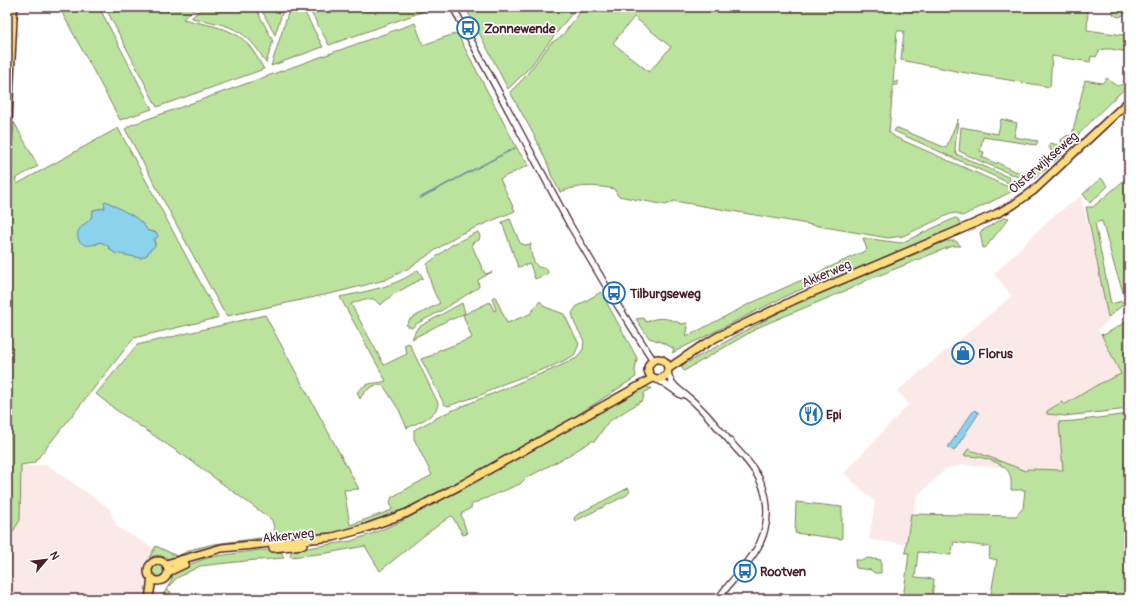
<svg xmlns="http://www.w3.org/2000/svg" width="1136" height="606" viewBox="0 0 1136 606" font-family="Pangolin,sans-serif">
  <style>
    .built { fill: #fbe9e8 }
    .green { fill: #bbe39e; stroke: #828164; fill-rule: evenodd }
    .water { fill: #8bd2ec; stroke: #718a9f }
    .lines { fill: none; stroke-linecap: round; stroke-linejoin: round }
    .stream { stroke: #718a9f; stroke-width: 1.5 }
    .minor-casing { stroke: #4a1f2b; stroke-width: 8 }
    .major-casing { stroke: #4a1f2b; stroke-width: 10 }
    .highway-casing { stroke: #4a1f2b; stroke-width: 11 }
    .minor { stroke: #fff; stroke-width: 5.5 }
    .major { stroke: #fedf80; stroke-width: 7 }
    .highway { stroke: #fedf80; stroke-width: 8 }
    .labels { text-anchor: middle; stroke-width: 3.5; stroke-linejoin: round; paint-order: stroke }
    .poi-label { font-size: 13px; font-weight: bold; fill: #4a1f2b; stroke: #fff; text-anchor: start }
    .street-label { font-size: 13px; fill: #4a1f2b; stroke: #fff }
  </style>
  <rect width="100%" height="100%" fill="#fff"/>
  <filter id="ink" filterUnits="userSpaceOnUse"><feTurbulence type="fractalNoise" baseFrequency=".025" numOctaves="2"/><feDisplacementMap in="SourceGraphic" scale="8" xChannelSelector="R" yChannelSelector="G"/><feConvolveMatrix kernelMatrix="1 2 1 2 8 2 1 2 1" color-interpolation-filters="sRGB"/></filter>
  <g filter="url(#ink)">
    <path class="built" d="M1081 196 1110 319 1098 330 1121 374 1060 414 1064 471 964 465 947 468 917 496 906 544 869 540 875 502 844 473 909 404 897 391 1012 296 994 274 1051 218Z
      M46 464 109 508 117 527 157 550 149 599H7V469Z"/>
    <path class="green" d="M59 7H99L152 109 120 120Z
      M105 7H196L183 19C201 24 224 26 240 37 250 44 257 57 264 69L157 107Z
      M204 7H255L273 41 266 63C262 57 259 50 254 45 238 25 216 23 192 18V17Z
      M260 7H284L275 35Z
      M290 7H302L323 47 271 66Z
      M308 7H436L329 45Z
      M465 7H577L529 68 508 89C494 62 480 34 465 7Z
      M584 7H1072L1088 12 1087 30 1123 35 1129 34V52L1110 49H1104L1099 51 1096 57 1091 56 1090 62 1052 56 1050 87 961 72 901 60 904 31H897L893 83 898 81V85H893L889 132 895 137 1015 190 962 216 956 213 950 214 903 236 888 238 674 201 666 205 618 196 614 189C596 185 578 185 560 192L551 175 548 165 534 135 510 92 523 79 551 43 562 36ZM634 17 671 47 649 72 613 43Z
      M1113 7H1129V8L1122 16 1118 17 1113 14Z
      M415 23 423 45 457 33 519 152 529 165 500 179 515 211 458 235 409 268 385 280 338 292 227 316 222 309 125 129 131 125Z
      M1107 78C1117 87 1117 89 1129 79V85C1102 109 1077 135 1054 162L1052 159V152L1049 147 1050 143 1062 146 1061 140 1066 136 1072 135 1085 80 1102 83Z
      M958 119 955 149 956 154 1008 177 1010 179 1009 183 894 131 896 128H898L946 148Z
      M1001 119 1017 123 1014 137 1038 141 1036 145 983 137 980 151 984 152 982 157 997 164 998 162C1005 168 1023 176 1032 172 1040 169 1039 166 1050 166L1030 182 980 161 959 151 961 127 998 134Z
      M14 122 38 166 15 179 17 184 118 128 218 316 217 318 134 338 34 463 21 465 20 520 11 535 10 599H7V255ZM108 202C121 212 138 216 148 231L155 232V246L149 251 147 255 141 258 111 251 108 246 101 242 94 245 83 225C89 221 93 217 93 210L105 208Z
      M1129 176 1128 307 1115 268 1102 221 1095 223 1111 304 1122 301 1124 304 1108 317 1086 207H1093Z
      M1101 178 1108 186 1090 203 1083 194Z
      M1005 217 1009 218 985 248H983L980 232Z
      M955 218 958 219 961 225 900 254 832 281 823 284 817 283 790 294 672 353 674 349 664 343 649 338 636 319 643 318 646 322C659 316 669 318 682 324L687 323 688 328 686 337 747 305 867 250 863 238 901 243Z
      M510 219 520 243 525 245 531 244C529 250 533 262 537 266 539 268 544 268 547 269L548 272 547 274 535 279 530 264 518 267 502 222Z
      M478 232 480 236 479 240 472 243V246L485 274 492 272 478 280 479 287 439 312 416 324 412 328 406 325 410 319 440 303C432 291 429 278 427 264L453 244Z
      M946 241H956L961 246H952L865 281 852 288 761 326 684 371 681 366 791 306Z
      M418 270 423 278 394 294 380 305 374 299H364L351 304 384 365 407 354 404 345 409 343 438 403C438 416 417 423 407 428L399 410 383 385C374 383 364 391 360 399L357 392C369 380 373 385 386 381L340 297C367 291 395 287 418 270Z
      M601 292 637 358 635 370 636 377 556 429 463 481 403 512 357 530 170 560C163 555 156 554 149 558L156 546 177 556 193 549 214 544 276 536 272 520 190 460 116 410 96 394 137 345 265 315 359 489 344 490 350 525 392 510 390 502 392 497 432 475 414 439V430L444 414 530 378 551 370 577 358 583 349 584 341 575 324 572 313 577 306Z
      M495 296 507 323 530 314 540 301 545 307 564 314 579 344 575 354 571 357 555 365 503 384 481 395 448 406 444 404 442 400 421 359 433 355 440 349 441 350 472 338 463 315 490 302 494 311 496 310 492 298Z
      M462 303 465 313 453 319H450L412 339 416 330 419 327Z
      M1129 320V409L1065 416 1047 414V411L1062 402 1064 405 1097 385 1121 374 1101 334 1104 335Z
      M645 385 648 388H652L644 393 643 400 608 422 595 441H592L566 457 526 478 520 484 472 504 471 508 461 514 467 534 463 535 452 516H451L426 534 380 571 365 546 327 553 291 557 290 555 292 551 295 550 351 541 371 534 400 522 595 415Z
      M1129 414V599H990L997 560 989 558 990 547 954 542 951 555 918 552 915 577 934 579 932 599H903L909 553H905L911 514 1016 516 1023 508 1025 490H1011C1011 484 1012 477 1008 471 1001 461 976 455 964 456L968 449 1026 471 1027 469 1063 470 1059 422 1074 421Z
      M628 488 630 491 627 495 575 521 574 518 578 514Z
      M796 502 842 507V539L795 533Z
      M260 550 277 551 282 553 284 558 245 561 200 566 177 578 166 589 171 592 167 599H160C165 592 174 578 174 570L210 557Z
      M867 558 881 560V573H874L871 570 856 568 855 560H865Z
      M152 572a7 7 0 1 1 14 0a7 7 0 1 1-14 0Z"/>
    <path class="water" d="M106 201 135 217 143 224 148 231 157 233 158 237 154 239 155 246 149 251 147 255 141 258 114 253 108 246 101 242C93 245 86 248 79 241 72 224 94 225 93 210L105 208 104 202Z
      M974 410 979 413 954 451 948 447Z"/>
    <g class="lines">
      <path class="stream" d="M420 198 515 148"/>
      <g class="minor-casing">
        <path id="minor" d="M453 7 570 225 618 306 653 360
          M668 372C670 387 685 393 695 403 707 414 717 427 728 439 736 449 747 459 754 470 769 491 771 519 760 543 750 564 731 580 718 599
          M657 380C666 383 673 390 681 395"/>
      </g>
      <g class="major-casing">
        <path id="major" d="M648 369a10 10 0 1 1 20 0a10 10 0 1 1-20 0Z
          M669 368 700 347 717 337 794 300 964 228 996 214 1013 205 1033 191 1129 101
          M273 548 303 545
          M148 571a10 10 0 1 1 20 0a10 10 0 1 1-20 0Z
          M166 564 222 548 333 537 363 529 407 513 463 484 653 378
          M168 572 185 564
          M149 599 152 578"/>
      </g>
      <g class="highway-casing">
        <path id="highway" d="M7 131 13 7"/>
      </g>
      <use href="#minor" class="minor"/>
      <use href="#major" class="major"/>
      <use href="#highway" class="highway"/>
    </g>
  </g>
  <defs>
    <g id="bus-ring" transform="scale(1.15)"><circle r="9.5" fill="#fff" stroke="#1f6fb2" stroke-width="1.5"/><path d="M-5-6H5V4H4V6H2V4H-2V6H-4V4H-5ZM-3.5-4V0h7V-4ZM-3.5 1.2v1.5H-2V1.2ZM2 1.2v1.5H3.5V1.2Z" fill="#1f6fb2"/></g>
    <g id="shop-ring" transform="scale(1.15)"><circle r="9.5" fill="#fff" stroke="#1f6fb2" stroke-width="1.5"/><path d="M-5-2.5h2.3a2.7 3.5 0 0 1 5.4 0H5L5.5 6h-11ZM-1.5-2.5h3a1.5 2.3 0 0 0-3 0Z" fill="#1f6fb2"/></g>
    <g id="restaurant-ring" transform="scale(1.15)"><circle r="9.5" fill="#fff" stroke="#1f6fb2" stroke-width="1.5"/><path d="M-5-6h1v4h1v-4h1v4h1v-4h1v5L-1.5 .5V6h-2V.5L-5-1ZM5-6V6H3V1.5H1.5Q1.5-4 5-6Z" fill="#1f6fb2"/></g>
  </defs>
  <g fill-rule="evenodd">
    <use href="#bus-ring" x="468" y="28"/>
    <use href="#bus-ring" x="614" y="293"/>
    <use href="#shop-ring" x="963" y="353"/>
    <use href="#restaurant-ring" x="811" y="414"/>
    <use href="#bus-ring" x="745" y="571"/>
  </g>
  <g class="labels">
    <g class="poi-label">
      <text x="484" y="33">Zonnewende</text>
      <text x="630" y="298">Tilburgseweg</text>
      <text x="978" y="358">Florus</text>
      <text x="826" y="419">Epi</text>
      <text x="760" y="576">Rootven</text>
    </g>
    <g class="street-label">
      <text transform="translate(1043 162) rotate(-41)" y="5">Oisterwijkseweg</text>
      <text transform="translate(826 273) rotate(-23)" y="5">Akkerweg</text>
      <text transform="translate(288 535) rotate(-6)" y="5">Akkerweg</text>
    </g>
  </g>
  <rect width="1136" height="606" fill="none" stroke="#fff" stroke-width="24"/>
  <rect x="12" y="12" width="1112" height="582" fill="none" stroke="#4a1f2b" stroke-width="1.5" filter="url(#ink)"/>
  <g transform="translate(46 560) rotate(62)" stroke="#ffffff" stroke-width="3" paint-order="stroke">
  <path d="M0-3L7 15L0 10L-7 15Z" fill="#4a1f2b"/>
  <text y="-6" font-size="11" font-weight="bold" text-anchor="middle" fill="#4a1f2b">N</text>
  </g>
</svg>
